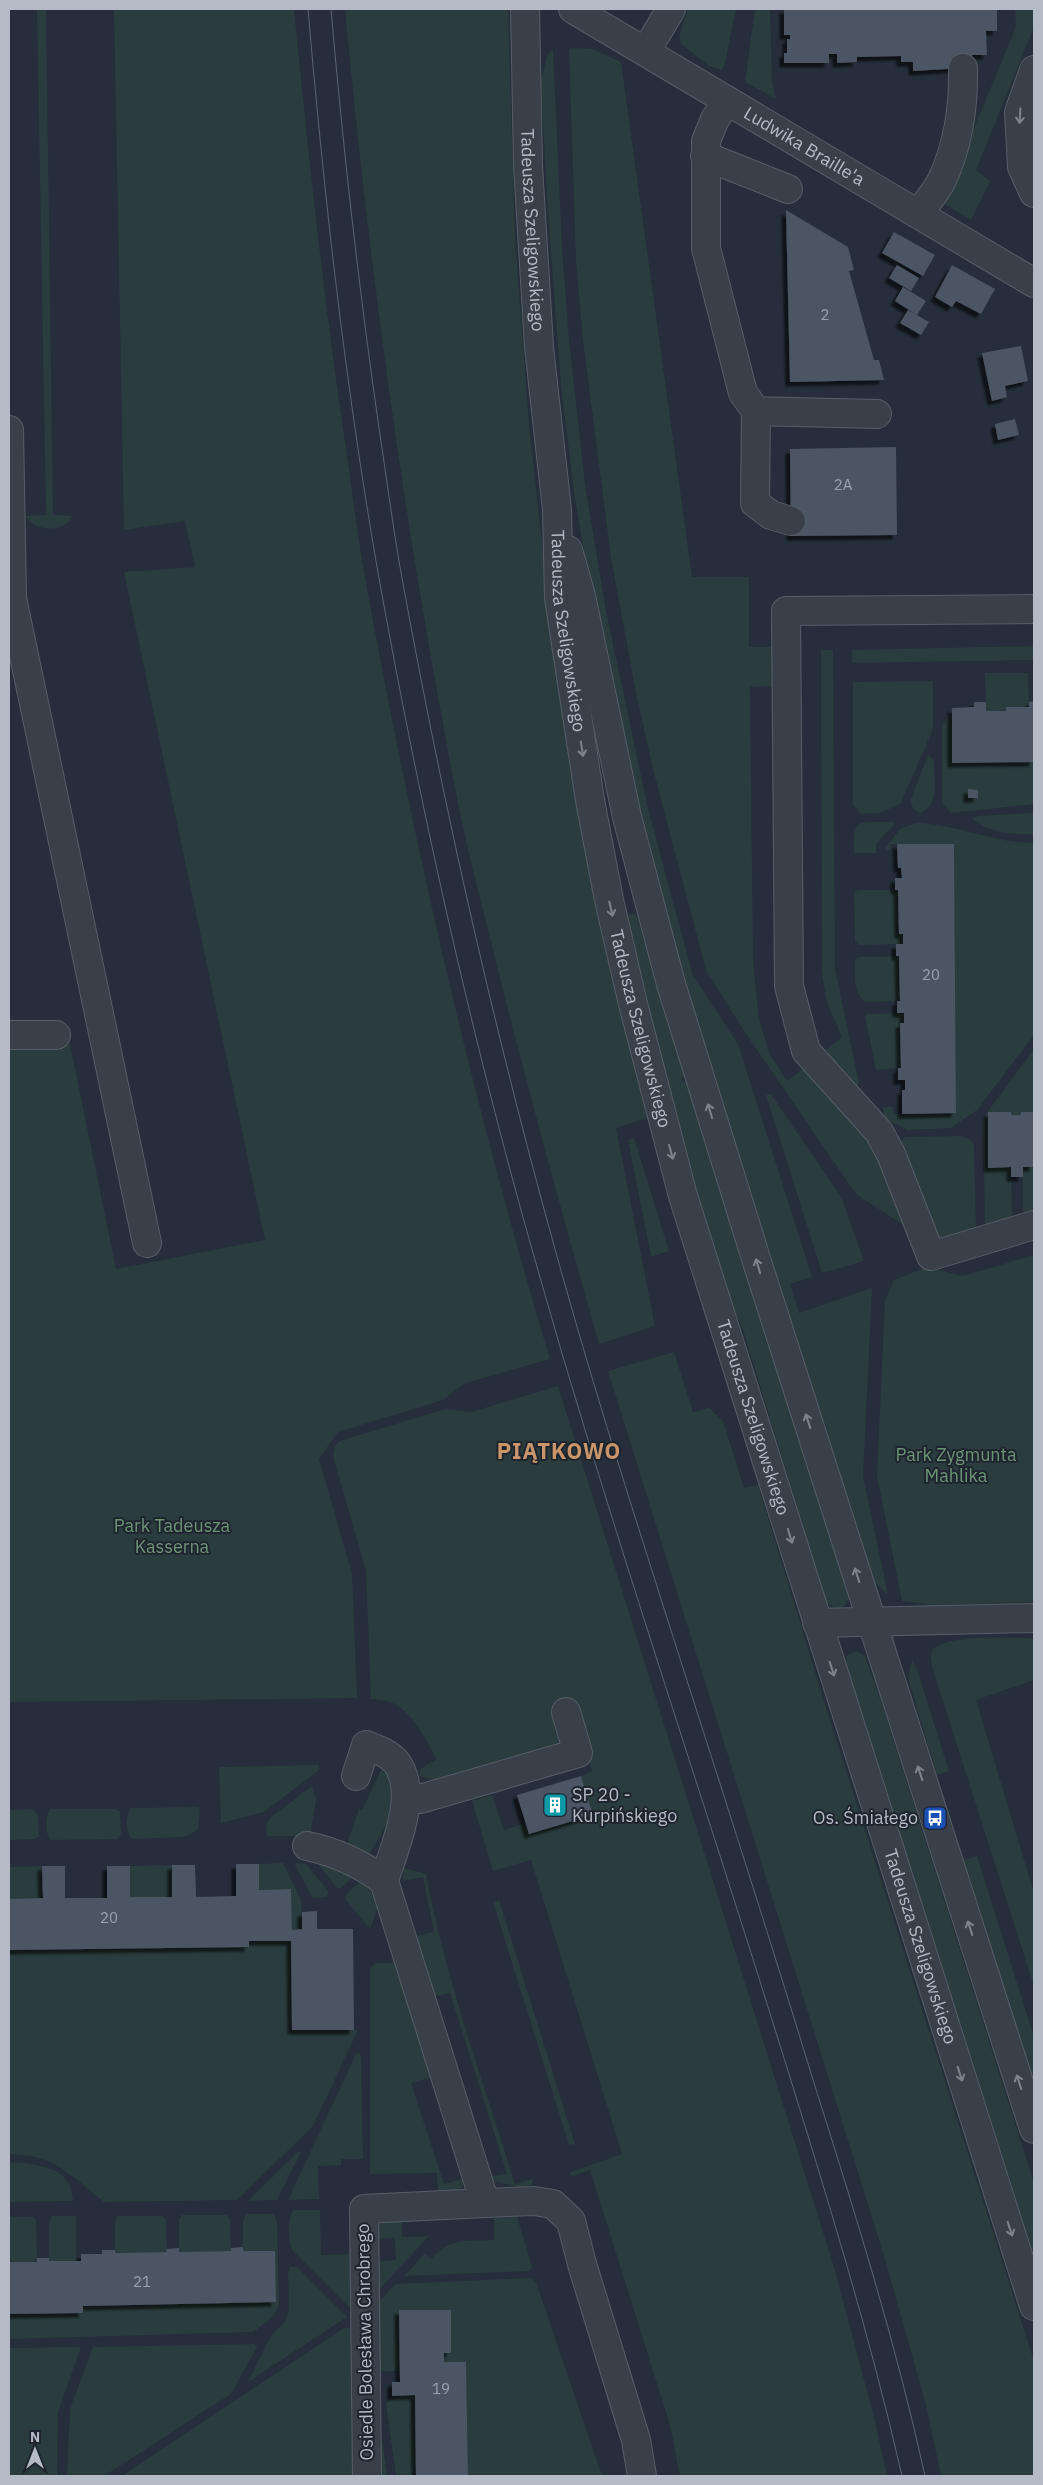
<svg xmlns="http://www.w3.org/2000/svg" width="1043" height="2485" viewBox="0 0 1043 2485" font-family="'IBM Plex Sans',sans-serif">
  <style>
    .green { fill: #2a3c3d }
    .building { fill: #4c5563; filter: url(#shadow) }
    .lines { fill: none; stroke-linecap: round; stroke-linejoin: round }
    .minor-casing { stroke: #575e68; stroke-width: 30 }
    .minor { stroke: #39404a; stroke-width: 28 }
    .tram { stroke: #5b6471; stroke-width: 1 }
    .oneway { stroke: #7d848e }
    .labels { text-anchor: middle; stroke-width: 4; stroke-linejoin: round; paint-order: stroke }
    .number-label { font-size: 15px; fill: #9aa2ad }
    .street-label { font-size: 18px; fill: #b4bbc6; stroke: #1e252f }
    .park-label { font-size: 18px; fill: #6e9477; stroke: #1e252f }
    .poi-label { font-size: 18px; fill: #b4bbc6; stroke: #1e252f; text-anchor: start }
    .district-label { font-size: 22px; font-weight: bold; letter-spacing: 1px; fill: #ca956b; stroke: #1e252f }
  </style>
  <defs>
    <filter id="shadow"><feDropShadow dx="-4.5" dy="4.5" stdDeviation="1" flood-color="#0009"/></filter>
  </defs>
  <rect width="100%" height="100%" fill="#252e3a"/>
  <path class="green" d="M37 9H46L53 515 73 516C62 534 38 532 25 516L46 515Z
    M114 9H294C308 151 323 293 344 435 351 480 356 526 364 572 412 837 472 1100 550 1359L463 1384 443 1400 338 1432 319 1459 352 1574 357 1698 9 1702V1044H70L116 1269 265 1240 124 572 195 567 185 521 124 530Z
    M345 9H508L515 238 529 423 548 600 649 1117 616 1128 655 1326 599 1344C561 1210 524 1076 491 941 480 897 468 852 459 808 407 544 370 277 345 9Z
    M688 9H736L724 67 720 70 708 65 681 44 679 36Z
    M755 9H770L772 82 776 99 745 82Z
    M1015 9H1034V27L976 170 990 181 971 220 943 203 1016 27Z
    M574 48 593 49 621 62 692 577H749V647H777L778 686 750 687 753 960 759 1019 770 1055 787 1081 809 1064 881 1154 914 1232 856 1194 744 1031 706 970 653 769 636 693 611 558 583 340 576 261 569 49Z
    M553 49 562 248 569 340 585 484 606 611 633 738 648 809 693 976 738 1044 812 1277 790 1284 799 1313 872 1288 863 1476 888 1595 868 1576 767 1256 653 879 599 640 574 492 561 386 547 199 541 81 547 56Z
    M1034 646V660L852 663V650Z
    M821 650H833L835 969 859 1083 855 1090 821 1054 842 1037 826 1000 822 971Z
    M985 673H1028L1029 707H1006V711H986Z
    M933 681V729L901 803 881 813 861 814 853 805V682Z
    M952 708V763L1034 762V804L951 813 942 803V726Z
    M928 755 934 761C934 780 940 803 921 813 914 811 911 807 911 799Z
    M1034 813V834C1016 835 987 833 973 819L977 816Z
    M893 822V826L876 844V853H854C852 815 860 823 893 822Z
    M916 823C957 824 994 843 1034 843V1035L977 1110 951 1128 907 1130 885 1118 883 1107H893V1114L956 1113 954 844H891L890 850H884L900 829Z
    M858 890H898L899 934H903V944L859 945 855 941 854 893Z
    M634 913 637 917 685 1076 681 1078 683 1082 687 1081 848 1590 849 1599 842 1608H833L826 1602 744 1333 708 1244 669 1105 626 916Z
    M899 956 900 1001 865 1002C853 992 855 974 855 959L860 957Z
    M904 1013V1023H900L901 1068 876 1070 865 1016 868 1014Z
    M1034 1049V1112H1021V1115H1011V1112H988V1167H1011L1012 1216 1010 1224 985 1228 983 1118Z
    M771 1094 842 1199 864 1261 822 1273 766 1095Z
    M961 1136 971 1140 974 1146 976 1225 975 1233 950 1241 932 1233 897 1146 905 1137Z
    M634 1138 669 1251 653 1256H651L628 1140Z
    M1023 1167H1034V1216L1028 1218 1023 1212Z
    M1034 1255V1602L931 1605 902 1601 877 1476 885 1300 894 1280 927 1267 963 1276Z
    M674 1352 693 1412 709 1408 723 1421 744 1488 758 1485 823 1698 1034 2361V2476H941L926 2405 885 2259 608 1371Z
    M558 1386 834 2267 874 2417 887 2476H680L670 2425 590 2170 573 2176 570 2174 571 2172 622 2154 531 1860 493 1871 472 1801 492 1795 504 1830 526 1823 529 1834 593 1815 581 1776 592 1771 571 1702C567 1719 566 1738 551 1749L444 1782 419 1776 420 1769 437 1759C426 1741 412 1710 390 1702 384 1700 377 1700 371 1699L366 1571 333 1456 335 1445 340 1441 445 1409 471 1412Z
    M1034 1638V1680L976 1700 1034 1893V1986L934 1673C933 1667 929 1657 932 1651 943 1633 1014 1639 1034 1638Z
    M857 1651 865 1656 882 1704 1034 2183V2256L846 1664 847 1655Z
    M912 1660 917 1669 949 1771 937 1775 908 1678Z
    M319 1765V1770L264 1812 221 1823 219 1767Z
    M381 1770 391 1778C398 1813 384 1829 367 1858L350 1847 348 1841 359 1809 362 1810Z
    M312 1786 316 1799 310 1836H267L266 1825 270 1818Z
    M198 1807 200 1810 198 1829 190 1835 182 1837 132 1839C126 1832 125 1816 131 1808Z
    M33 1809 38 1815 39 1836 36 1839 9 1840V1810Z
    M50 1809H116L120 1812 121 1834 117 1839 50 1840C45 1832 45 1816 50 1809Z
    M319 1856 352 1877 341 1888H337L316 1861Z
    M977 1856 1034 2037V2083L964 1860Z
    M283 1863 301 1900 302 1929 292 1930 291 1889 259 1890V1864Z
    M294 1863 306 1864 328 1891 327 1897 313 1898Z
    M172 1865V1897H130V1866Z
    M42 1866 43 1898 9 1899V1867Z
    M404 1868 426 1874C446 1980 483 2081 515 2184L533 2179 532 2184 522 2188 486 2179 485 2177 507 2174 450 1993 428 1998 411 1937 434 1932 423 1877 403 1881Z
    M362 1880 379 1904 370 1929 345 1899 346 1894Z
    M499 1900 575 2144 569 2145 493 1902Z
    M249 1941H291L292 2030H358L313 2126 237 2200 104 2202C83 2186 63 2164 36 2157 27 2155 18 2155 9 2154V1950L249 1947Z
    M376 1963H393L400 1967 433 2077 411 2083 444 2184 465 2178 461 2188 438 2196 437 2173 370 2174V1969Z
    M359 2053 361 2056 363 2159H341V2165L318 2166 319 2199 288 2200 356 2054Z
    M299 2151 301 2152 277 2200 248 2201Z
    M9 2162C38 2164 72 2166 73 2201L9 2202Z
    M293 2210H320L321 2255 354 2254V2312L292 2250C288 2237 287 2222 293 2210Z
    M246 2214H273L277 2221 279 2306 272 2318 253 2332 9 2339V2314L82 2313 83 2306 276 2302 275 2251H243V2221Z
    M182 2215H227L230 2220 231 2251 179 2252V2220Z
    M402 2215V2237L429 2236 376 2293 373 2262 396 2260 395 2238 372 2239C376 2222 386 2219 402 2215Z
    M52 2216H76V2261H49V2222Z
    M118 2216H162L166 2220 167 2252 115 2253V2222Z
    M9 2217H34L36 2222 37 2262H9Z
    M517 2217 532 2267 528 2271 404 2276 425 2254 431 2259C452 2236 465 2242 494 2240V2218Z
    M290 2267H297L347 2317 248 2382 271 2336 284 2323 289 2310 288 2272Z
    M530 2278 536 2282 602 2476H468L466 2362H444V2353H451V2310H399L400 2371H374L373 2309 395 2284Z
    M346 2327 352 2329 357 2476H122Z
    M255 2344 257 2347 231 2394 104 2476H67L70 2409 93 2347Z
    M81 2347 58 2412 57 2476H9V2348Z
    M415 2395 416 2476H396L386 2403 392 2396Z
    M377 2402 387 2476H376Z"/>
  <path class="building" d="M784 9H997V31H986L987 55H972V70L963 68 913 71V62H901V56L857 57V62L837 63V54H829V63H784V53H787V39H790V35H784Z
    M786 210 848 247 854 270 849 271 874 360H879L884 380 790 382Z
    M894 232 935 255 923 276 882 253Z
    M897 265 919 278 911 291 889 278Z
    M952 265 995 289 981 314 956 301 952 307 935 297Z
    M903 287 926 301 917 315 895 301Z
    M908 310 929 322 921 335 900 323Z
    M1021 346 1028 381 1005 386 1007 397 992 401 982 353Z
    M1015 419 1019 435 998 440 995 424Z
    M896 447 897 535 791 536 790 449Z
    M1034 701V762L952 763V708L974 707V702H986V711H1006V707H1029V702Z
    M968 789 978 790V798H968Z
    M897 844H954L956 1113 902 1114V1090H905V1080H898V1068H901L900 1023H904V1013H897V1001H900L899 956H896V944H903V934H899L898 890H895V878H902L901 868H898Z
    M988 1112H1011V1115H1021V1112H1034V1167H1023V1177H1011V1167L988 1168Z
    M581 1776 593 1815 529 1834 517 1795Z
    M236 1864H259V1890L291 1889 292 1930 302 1929V1912L317 1911V1929H353L354 2030H292L291 1941H249V1947L9 1950V1899L43 1898 42 1866H65V1898H107V1866H130V1897H172V1865H195L196 1897 236 1896Z
    M243 2247V2251H275L276 2302 83 2306V2313L9 2314V2262H37V2258H49V2261H81V2254H102V2250H115V2253L167 2252 166 2249 179 2248V2252L231 2251V2248Z
    M399 2310H451V2353H444V2362H466L468 2476H416L415 2395 392 2396V2382H400Z"/>
  <g class="lines">
    <g class="minor-casing">
      <g id="minor">
        <path id="s1" d="M525 9 528 165 539 347 557 510 559 598 590 800 609 900 633 1004 683 1196 1034 2306"/>
        <path id="s2" d="M573 9 1034 283"/>
        <path d="M646 51 671 9"/>
        <path d="M1034 70 1019 112 1022 167 1034 193"/>
        <path d="M728 101 715 119 706 141V248L743 393 756 411 877 414"/>
        <path d="M705 156 788 189"/>
        <path d="M918 214C926 203 936 192 942 180 959 143 964 107 963 68"/>
        <path d="M756 411 755 503 771 515 791 521"/>
        <path d="M9 430 12 598 147 1243"/>
        <path d="M568 550 581 596 627 817 671 984 758 1265 1034 2129"/>
        <path d="M1034 609 786 611 789 986 806 1051 879 1132 891 1154 931 1256 1034 1225"/>
        <path d="M9 1035H56"/>
        <path d="M817 1623 1034 1618"/>
        <path d="M356 1776 366 1745C377 1749 388 1753 396 1762 420 1793 394 1848 384 1881"/>
        <path d="M406 1795 420 1799 578 1753 566 1712"/>
        <path d="M307 1846C336 1852 360 1863 384 1881"/>
        <path d="M384 1881 485 2203 534 2201 553 2204 571 2221 582 2264 636 2440 642 2476"/>
        <path d="M367 2476 364 2209 485 2203"/>
      </g>
    </g>
    <use href="#minor" class="minor"/>
    <path class="tram" d="M308 9C324 195 345 382 377 567 418 797 469 1027 533 1253 609 1523 701 1790 784 2058 827 2197 870 2335 902 2476
      M331 9C343 149 359 289 379 428 386 474 392 521 400 567 452 856 520 1143 606 1424 674 1644 747 1863 814 2083 855 2213 896 2343 925 2476"/>
  </g>
  <defs><path id="oneway-shaft" d="M-6 0H5M1.5-3L5.5 0L1.5 3" fill="none" stroke-width="1.6" stroke-linecap="round" stroke-linejoin="round" transform="scale(1.25)"/></defs>
  <g class="oneway">
    <use href="#oneway-shaft" transform="translate(1020 116) rotate(93)"/>
    <use href="#oneway-shaft" transform="translate(582 749) rotate(81)"/>
    <use href="#oneway-shaft" transform="translate(611 909) rotate(77)"/>
    <use href="#oneway-shaft" transform="translate(710 1111) rotate(-107)"/>
    <use href="#oneway-shaft" transform="translate(671 1152) rotate(75)"/>
    <use href="#oneway-shaft" transform="translate(758 1266) rotate(-107)"/>
    <use href="#oneway-shaft" transform="translate(808 1421) rotate(-108)"/>
    <use href="#oneway-shaft" transform="translate(790 1536) rotate(73)"/>
    <use href="#oneway-shaft" transform="translate(857 1575) rotate(-108)"/>
    <use href="#oneway-shaft" transform="translate(832 1669) rotate(72)"/>
    <use href="#oneway-shaft" transform="translate(920 1773) rotate(-108)"/>
    <use href="#oneway-shaft" transform="translate(970 1928) rotate(-108)"/>
    <use href="#oneway-shaft" transform="translate(960 2074) rotate(72)"/>
    <use href="#oneway-shaft" transform="translate(1019 2082) rotate(-108)"/>
    <use href="#oneway-shaft" transform="translate(1010 2229) rotate(72)"/>
  </g>
  <defs>
    <g id="building-square" transform="scale(1.25)"><rect x="-9" y="-9" width="18" height="18" rx="4" fill="#0f9aa8" stroke="#1e252f"/><path d="M-4-6H4V6H1V3H-1V6H-4ZM-2.5-4.3h1.7v1.8h-1.7ZM.8-4.3h1.7v1.8H.8ZM-2.5-1h1.7V.8h-1.7ZM.8-1h1.7V.8H.8Z" fill="#fff"/></g>
    <g id="bus-square" transform="scale(1.25)"><rect x="-9" y="-9" width="18" height="18" rx="4" fill="#1a4fb4" stroke="#1e252f"/><path d="M-5-6H5V4H4V6H2V4H-2V6H-4V4H-5ZM-3.5-4V0h7V-4ZM-3.5 1.2v1.5H-2V1.2ZM2 1.2v1.5H3.5V1.2Z" fill="#fff"/></g>
  </defs>
  <g fill-rule="evenodd">
    <use href="#building-square" x="555" y="1805"/>
    <use href="#bus-square" x="935" y="1818"/>
  </g>
  <g class="labels">
    <g class="number-label">
      <text x="825" y="320">2</text>
      <text x="843" y="490">2A</text>
      <text x="931" y="980">20</text>
      <text x="109" y="1923">20</text>
      <text x="142" y="2287">21</text>
      <text x="441" y="2394">19</text>
    </g>
    <g class="street-label">
      <text dy="6" stroke="none"><textPath href="#s2" startOffset="269">Ludwika Braille'a</textPath></text>
      <text dy="6" stroke="none"><textPath href="#s1" startOffset="221">Tadeusza Szeligowskiego</textPath></text>
      <text dy="6" stroke="none"><textPath href="#s1" startOffset="624">Tadeusza Szeligowskiego</textPath></text>
      <text dy="6" stroke="none"><textPath href="#s1" startOffset="1029">Tadeusza Szeligowskiego</textPath></text>
      <text dy="6" stroke="none"><textPath href="#s1" startOffset="1434">Tadeusza Szeligowskiego</textPath></text>
      <text dy="6" stroke="none"><textPath href="#s1" startOffset="1989">Tadeusza Szeligowskiego</textPath></text>
      <text transform="translate(365 2342) rotate(-91)" y="6">Osiedle Bolesława Chrobrego</text>
    </g>
    <g class="park-label">
      <text x="956" y="1461">Park Zygmunta<tspan x="956" dy="21">Mahlika</tspan></text>
      <text x="172" y="1532">Park Tadeusza<tspan x="172" dy="21">Kasserna</tspan></text>
    </g>
    <g class="poi-label">
      <text x="572" y="1801">SP 20 -<tspan x="572" dy="21">Kurpińskiego</tspan></text>
      <text x="918" y="1824" text-anchor="end">Os. Śmiałego</text>
    </g>
    <g class="district-label">
      <text x="559" y="1459">PIĄTKOWO</text>
    </g>
  </g>
  <rect width="1043" height="2485" fill="none" stroke="#b4bbc6" stroke-width="20"/>
  <g transform="translate(35 2450)" stroke="#1e252f" stroke-width="4" paint-order="stroke">
  <path d="M0-4L9 19L0 12L-9 19Z" fill="#b4bbc6"/>
  <text y="-8" font-size="14" font-weight="bold" text-anchor="middle" fill="#b4bbc6">N</text>
  </g>
</svg>
